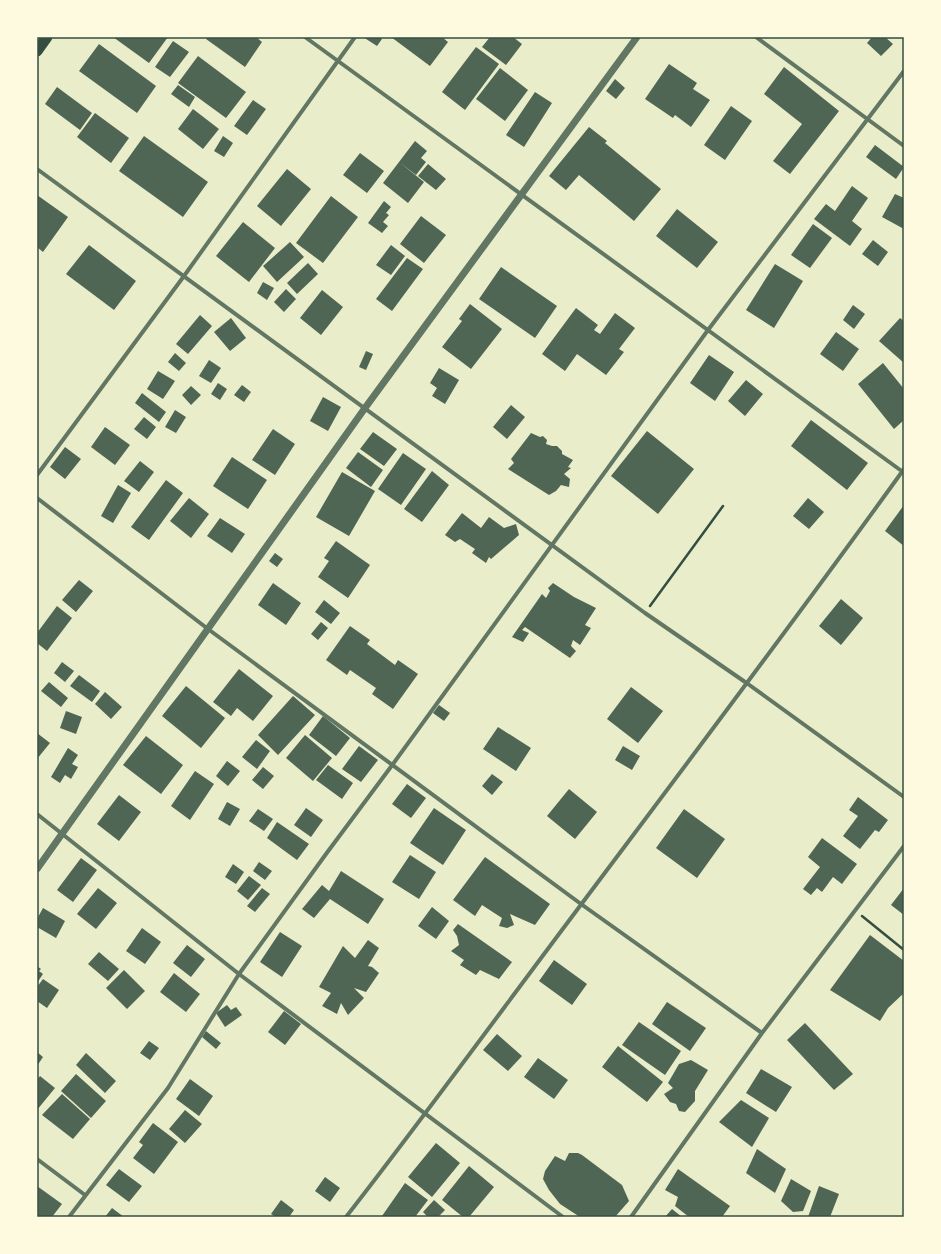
<svg xmlns="http://www.w3.org/2000/svg" width="941" height="1254" viewBox="0 0 941 1254" font-family="'DejaVu Sans',sans-serif">
  <style>
    .building { fill: #4f6655 }
    .lines { fill: none; stroke-linecap: round; stroke-linejoin: round }
    .path { stroke: #344e41; stroke-width: 2.5 }
    .minor { stroke: #617663; stroke-width: 4 }
    .tertiary { stroke: #617663; stroke-width: 7 }
    .trunk { stroke: #344e41; stroke-width: 11 }
    .neatline { fill: none; stroke: #344e41; stroke-width: 1.5 }
  </style>
  <rect width="100%" height="100%" fill="#e9edc9"/>
  <path class="building" d="M113 37H168L149 63Z
    M208 37H256L262 42 245 67 206 39Z
    M363 37H380L382 39 377 46Z
    M391 37H442L448 42 430 66Z
    M490 37H513L522 44 506 65 482 47Z
    M872 37H885L893 44 881 56 867 43Z
    M173 41 189 52 170 77 155 67Z
    M99 44 156 86 137 113 79 71Z
    M476 47 499 64 465 110 442 92Z
    M198 56 246 92 226 118 178 83Z
    M669 64 697 83 693 89 710 100 691 127 675 115 673 118 645 99Z
    M784 67 839 111 790 174 773 161 802 124 764 94Z
    M500 68 528 90 505 121 476 99Z
    M615 79 625 88 616 99 606 91Z
    M178 85 195 97 189 107 171 94Z
    M57 87 92 113 80 130 45 104Z
    M535 92 552 103 524 147 506 135Z
    M253 100 266 109 247 135 234 126Z
    M731 106 752 121 725 160 704 145Z
    M193 109 219 129 203 149 178 129Z
    M95 113 129 138 111 163 77 137Z
    M589 127 607 141 605 143 661 189 634 221 579 175 566 190 549 176Z
    M144 136 208 182 183 217 119 171Z
    M223 136 233 143 224 157 214 151Z
    M415 141 427 151 421 158 426 162 416 175 399 162Z
    M875 145 904 167 896 179 866 157Z
    M360 153 384 171 367 193 343 175Z
    M399 162 424 182 408 203 383 183Z
    M428 164 446 179 436 190 418 176Z
    M287 169 311 189 281 226 257 206Z
    M852 186 868 198 852 221 862 229 850 246 814 219 826 204 835 211Z
    M895 194 904 198V229L882 217Z
    M37 195 68 217 43 252 37 247Z
    M331 196 358 217 323 263 296 243Z
    M384 201 391 207 386 213 389 215 383 222 388 226 382 233 368 223Z
    M677 209 718 242 697 268 656 236Z
    M421 216 446 235 424 263 400 244Z
    M243 222 275 248 249 282 216 256Z
    M813 224 832 238 810 268 791 255Z
    M873 240 888 252 878 266 862 254Z
    M290 242 304 257 277 282 263 266Z
    M89 245 136 281 114 310 66 274Z
    M391 245 405 256 391 275 376 265Z
    M407 258 423 269 392 311 376 299Z
    M308 263 318 274 297 294 287 283Z
    M775 264 803 281 774 328 746 310Z
    M501 267 557 306 535 338 479 299Z
    M263 282 274 288 267 300 257 293Z
    M286 289 296 299 284 312 274 302Z
    M322 290 343 307 321 335 300 318Z
    M470 304 502 329 471 369 442 347 462 321 459 319Z
    M853 305 865 314 854 329 843 320Z
    M576 308 598 325 594 330 600 334 615 313 635 328 619 349 624 352 606 375 577 354 565 371 542 354Z
    M200 315 212 326 188 354 176 344Z
    M231 318 246 338 230 351 214 332Z
    M900 318 904 321V363L879 341Z
    M836 332 859 349 843 371 820 354Z
    M366 351 373 354 366 370 359 367Z
    M175 353 186 363 179 371 168 362Z
    M709 355 734 372 715 401 690 383Z
    M209 360 221 368 211 383 199 376Z
    M883 363 904 389V420L894 429 858 384Z
    M439 368 459 380 445 404 432 396 437 388 430 383Z
    M158 371 175 381 163 399 147 389Z
    M746 380 763 394 745 416 728 401Z
    M218 383 227 389 220 400 211 394Z
    M242 385 251 392 244 402 234 395Z
    M191 386 201 395 191 405 182 395Z
    M142 393 166 412 159 422 135 403Z
    M323 397 341 407 328 431 310 421Z
    M511 405 525 417 507 439 493 427Z
    M175 410 186 417 176 433 165 427Z
    M144 417 156 427 147 439 134 429Z
    M811 420 868 463 847 490 791 446Z
    M105 427 130 445 115 465 91 447Z
    M273 429 295 444 275 475 252 460Z
    M647 431 694 469 658 514 611 476Z
    M373 432 397 449 384 466 360 449Z
    M531 433 540 437 543 436 547 440 546 444 552 446H557L562 451V454L573 460 568 467 571 468 564 474 570 479 569 487 561 485 556 491 549 495 508 469 514 463 511 459Z
    M65 447 81 459 65 479 50 467Z
    M358 452 383 470 371 487 346 468Z
    M403 453 426 469 401 505 378 489Z
    M232 457 267 480 248 509 213 486Z
    M140 461 154 472 139 492 124 481Z
    M432 471 449 485 422 522 404 509Z
    M342 472 375 491 349 536 316 517Z
    M166 480 183 493 149 540 131 527Z
    M118 485 131 493 113 523 101 516Z
    M189 498 209 514 191 538 170 521Z
    M808 498 824 512 809 529 793 516Z
    M904 505V546L885 531Z
    M462 513 481 528 489 517 504 528 516 524 519 535 491 559 489 557 486 563 472 553 475 549 460 539 455 542 445 535Z
    M220 518 245 534 232 553 207 536Z
    M336 541 370 565 348 598 318 577 329 561 324 558Z
    M275 553 283 559 277 567 269 561Z
    M79 580 93 591 76 612 62 600Z
    M273 583 301 603 286 625 258 605Z
    M553 583 574 597 596 608 585 625 591 628 580 645 573 640 571 646 576 651 570 658 525 627 522 630 529 633 523 642 512 637 542 594 546 598 550 591 548 588Z
    M841 599 863 618 841 645 819 626Z
    M324 600 340 613 331 624 315 612Z
    M57 606 72 618 47 651 37 643V633Z
    M321 622 328 628 318 640 311 634Z
    M350 626 370 640 367 644 395 665 398 660 418 674 393 709 372 694 376 688 350 670 347 675 326 660Z
    M62 662 74 671 65 682 54 673Z
    M239 669 273 696 253 721 237 708 231 716 213 702Z
    M79 675 100 691 92 702 70 686Z
    M49 682 68 698 61 707 41 691Z
    M186 686 225 718 201 748 162 716Z
    M631 687 663 711 638 743 607 719Z
    M105 692 122 707 111 719 95 704Z
    M293 696 315 715 278 755 258 735Z
    M439 705 450 713 444 721 433 713Z
    M66 711 82 717 76 734 60 728Z
    M323 716 350 738 336 756 309 735Z
    M498 727 531 748 516 771 483 749Z
    M37 733 50 743 37 759Z
    M305 735 332 758 313 781 286 758Z
    M146 736 183 765 161 794 123 765Z
    M256 740 270 751 257 769 242 757Z
    M359 746 378 760 361 782 342 769Z
    M623 746 640 756 632 770 615 760Z
    M68 748 78 755 72 764 78 767 71 779 65 775 60 783 51 777Z
    M227 761 240 771 228 786 216 776Z
    M328 765 353 783 342 799 316 780Z
    M263 767 274 776 263 789 252 780Z
    M195 771 214 784 190 820 171 806Z
    M492 774 503 782 492 795 482 786Z
    M407 784 426 798 411 818 392 804Z
    M569 789 597 812 575 839 547 816Z
    M119 795 141 812 119 841 97 824Z
    M858 797 888 820 879 832 875 830 860 849 843 836 858 816 849 810Z
    M227 802 240 809 230 826 218 819Z
    M306 808 323 820 311 837 294 825Z
    M434 808 466 830 443 865 410 843Z
    M258 809 273 819 264 831 249 821Z
    M684 809 725 839 697 878 656 848Z
    M277 822 309 844 297 860 267 838Z
    M822 838 857 864 842 884 833 877 822 892 817 888 811 895 803 889 820 867 808 857Z
    M410 855 436 872 419 899 392 882Z
    M485 857 550 904 535 925 510 914 514 925 507 928 499 926 502 918 482 905 475 916 453 900Z
    M81 858 97 870 73 902 57 890Z
    M259 862 272 871 265 880 253 871Z
    M233 864 244 872 236 884 225 877Z
    M341 871 384 899 368 924 330 899 314 918 302 909 322 885 329 891Z
    M249 876 261 885 248 900 237 891Z
    M98 888 117 903 96 929 77 914Z
    M262 888 270 894 255 912 247 906Z
    M904 888V915L891 905Z
    M432 907 449 921 436 939 418 926Z
    M43 908 65 921 56 938 37 927V919Z
    M458 924 512 962 499 979 480 970 476 975 460 965 464 960 451 951 459 945 457 936 453 930Z
    M142 928 161 942 145 964 126 951Z
    M280 932 302 946 282 977 260 962Z
    M870 935 904 961V993L888 1008 880 1021 830 990Z
    M368 940 379 948 368 966 372 967 379 973 366 992 354 988 364 998 348 1015 341 1003 337 1014 322 1006 331 993 319 987 343 946 355 958Z
    M187 945 205 959 191 977 173 963Z
    M99 952 119 969 108 981 88 964Z
    M554 960 587 984 572 1005 539 981Z
    M37 966 41 969 39 971 43 974 37 983Z
    M124 970 145 991 127 1009 106 988Z
    M174 973 200 994 186 1012 160 992Z
    M43 979 59 990 47 1008 37 1001V987Z
    M667 1002 706 1028 690 1051 652 1024Z
    M227 1005 231 1010 236 1007 242 1015 225 1027 216 1013Z
    M284 1011 301 1024 285 1045 268 1032Z
    M639 1022 681 1051 665 1075 622 1045Z
    M805 1023 853 1074 834 1090 787 1040Z
    M206 1031 221 1043 216 1049 202 1037Z
    M497 1034 522 1056 508 1071 483 1050Z
    M149 1041 159 1048 150 1060 140 1053Z
    M618 1046 663 1082 647 1102 602 1067Z
    M37 1052 43 1057 37 1066Z
    M86 1053 116 1081 105 1093 76 1065Z
    M538 1058 568 1080 554 1099 524 1077Z
    M691 1060 708 1070 695 1091V1101L685 1112 679 1111 676 1104 670 1102 664 1094 673 1088 668 1083 679 1064Z
    M761 1069 792 1087 776 1112 746 1093Z
    M76 1074 106 1101 91 1118 61 1091Z
    M40 1076 55 1088 37 1110V1080Z
    M190 1079 213 1096 199 1116 176 1099Z
    M62 1094 90 1119 73 1139 42 1115Z
    M741 1100 769 1118 752 1147 719 1122Z
    M185 1110 202 1124 185 1143 169 1129Z
    M153 1123 178 1142 154 1174 133 1158 143 1145 139 1142Z
    M436 1143 460 1163 432 1197 408 1177Z
    M757 1149 786 1169 775 1193 746 1173Z
    M569 1153H578L582 1155 622 1185 629 1201 615 1217H580L560 1204 549 1190 543 1179 545 1171 555 1156 565 1161Z
    M469 1166 494 1187 469 1217H463L442 1200Z
    M119 1169 142 1186 129 1202 106 1185Z
    M678 1169 730 1206 722 1217H689L675 1206 678 1197 665 1190Z
    M325 1177 340 1188 330 1202 315 1191Z
    M791 1179 811 1191 803 1211 793 1212 781 1201Z
    M405 1183 428 1200 415 1217H384L382 1216Z
    M37 1186 62 1204 52 1217H37Z
    M819 1186 839 1194 830 1217H808Z
    M281 1200 294 1210 289 1217H276L271 1214Z
    M434 1200 445 1210 438 1217H428L423 1212Z
    M112 1208 124 1217H105Z
    M672 1209 682 1217H665Z"/>
  <g class="lines">
    <path class="path" d="M650 606 723 506
      M862 916 904 950"/>
    <path class="minor" d="M305 37 903 472
      M756 37 904 146
      M37 169 645 613 748 684 904 797
      M37 475 184 276 355 37
      M37 498 208 629 581 904 762 1033
      M37 814 239 974 563 1217
      M37 1159 85 1195
      M69 1217 168 1088 239 974 326 854 393 764 708 330 904 71
      M346 1217C427 1113 504 1007 583 902 691 758 799 615 904 469
      M631 1217 762 1033 904 846"/>
    <path class="tertiary" d="M37 869 365 408 637 37"/>
    <path class="trunk" d="M37 51 47 37"/>
  </g>
  <rect width="941" height="1254" fill="none" stroke="#fefae0" stroke-width="76"/>
  <rect x="38" y="38" width="865" height="1178" class="neatline"/>
</svg>
